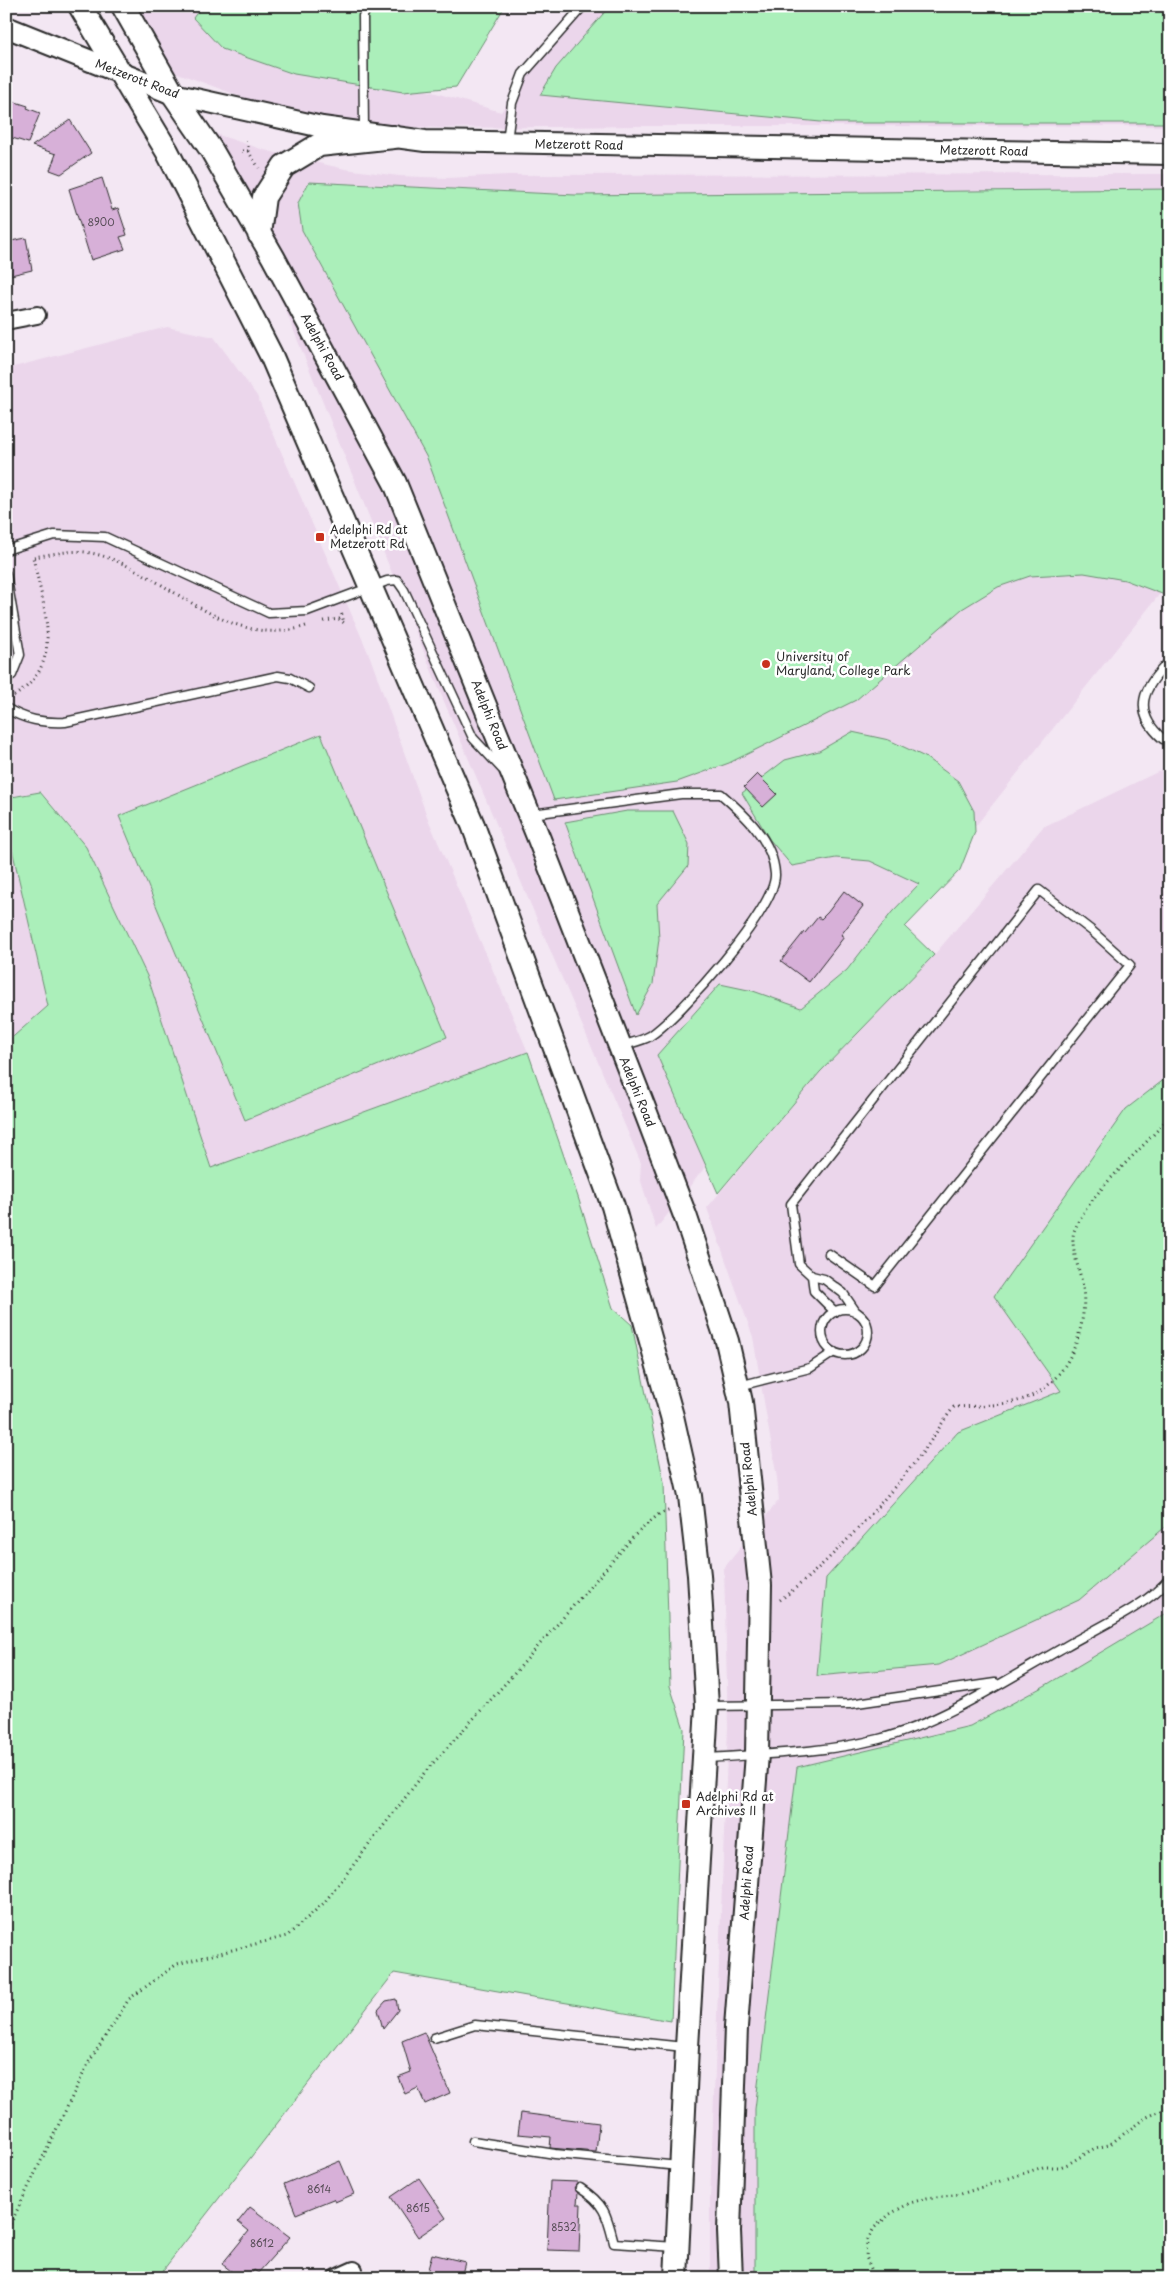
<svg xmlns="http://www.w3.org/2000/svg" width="1176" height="2284" viewBox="0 0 1176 2284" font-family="'Playpen Sans',sans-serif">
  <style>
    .built { fill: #ebd6eb }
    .green { fill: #abefba; stroke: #6b8d72 }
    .building { fill: #d7b0d8; stroke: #2b2b2b }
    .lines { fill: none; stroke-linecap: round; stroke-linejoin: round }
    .service-casing { stroke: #2b2b2b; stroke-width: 11 }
    .minor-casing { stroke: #2b2b2b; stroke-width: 20 }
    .tertiary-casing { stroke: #2b2b2b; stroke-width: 24 }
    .secondary-casing { stroke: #2b2b2b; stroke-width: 26 }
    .path { stroke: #2b2b2b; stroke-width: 3; stroke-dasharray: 1 4; stroke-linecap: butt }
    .service { stroke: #fff; stroke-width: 8 }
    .minor { stroke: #fff; stroke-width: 16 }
    .tertiary { stroke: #fff; stroke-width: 20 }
    .secondary { stroke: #fff; stroke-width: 22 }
    .poi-dot { fill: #c8321e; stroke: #fff; stroke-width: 2 }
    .labels { text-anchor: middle; stroke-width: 5; stroke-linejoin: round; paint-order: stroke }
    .number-label { font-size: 10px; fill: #564c56 }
    .street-label { font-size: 12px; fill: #2b2b2b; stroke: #fff }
    .poi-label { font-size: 12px; fill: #2b2b2b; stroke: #fff; text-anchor: start }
  </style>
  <rect width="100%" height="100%" fill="#f3e7f3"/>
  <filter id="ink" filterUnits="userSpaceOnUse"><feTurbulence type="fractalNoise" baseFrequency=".02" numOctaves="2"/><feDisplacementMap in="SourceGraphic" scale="10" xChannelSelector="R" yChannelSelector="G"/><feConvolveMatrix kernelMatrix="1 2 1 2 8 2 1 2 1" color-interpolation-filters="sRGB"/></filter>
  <g filter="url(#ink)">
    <path class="built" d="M114 6H302L405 84 501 112 575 6H1170V126H644L440 128 350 124 284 110 247 99 151 63Z
      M191 126 264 150 301 159 345 169 399 176 447 178 508 175 1170 174V581L656 1229 640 1178 641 1163 443 699 283 304Z
      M167 327 214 337 257 396 370 657 428 819 528 1052 211 1168 148 978 86 847 41 792 6 797V369Z
      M1170 766V2278H710V2200L728 1727 724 1568 779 1500 777 1478 753 1337 707 1208 820 1072 934 955 1043 827Z
      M6 823 48 1006 6 1043Z"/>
    <path class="green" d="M202 6H505L456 87 403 92 294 74 222 49 193 18Z
      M610 6H1170V123H831L540 95 556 68Z
      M309 182 575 195 1170 189V597L1125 580 1084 573 1030 576 998 587 962 609 856 700 729 763 677 782 554 800 427 458 302 230 298 203Z
      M852 732 889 740 925 757 958 781 974 811 975 832 960 870 905 927 934 955 820 1072 718 1193 657 1055 720 984 753 991 801 1008 847 970 892 912 919 884 870 861 836 858 792 866 770 840 742 793 785 760 819 751Z
      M321 734 447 1037 245 1120 119 816Z
      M40 792 86 847 148 978 211 1168 528 1052 578 1197 613 1308 632 1325 664 1483 670 1686 684 1729 671 2021 394 1973 157 2278H6V1043L48 1006 6 823V798Z
      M627 811H673L689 844 688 866 657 904 659 939 653 984 636 1015 565 822Z
      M1170 1075V1523L1079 1600 939 1665 817 1676 826 1578 958 1432 1061 1391 994 1296 1126 1109Z
      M1170 1611V2278H755V2109L797 1767 970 1726 1046 1685Z"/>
    <path class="building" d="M6 99 28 106 27 108 40 113 28 143 6 136Z
      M70 120 91 153 61 174 50 170 56 154 32 146Z
      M102 178 112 210 118 208 127 235 120 237 125 249 91 260 69 189Z
      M26 238 32 270 11 275V272L6 273V242Z
      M757 774 777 794 763 807 744 787Z
      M844 891 863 906 841 935 844 937 809 982 781 961 804 932 805 933 818 917 821 919 828 912Z
      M396 1999 398 2010 383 2029 378 2010 386 2001Z
      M424 2032 450 2093 425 2104 418 2088 405 2094 398 2077 411 2072 402 2041Z
      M521 2113 599 2123 596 2152 550 2148 551 2137 518 2134Z
      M340 2161 354 2194 335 2202 333 2199 296 2214 284 2184Z
      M419 2178 446 2218 418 2237 391 2197Z
      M550 2181 578 2182 574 2188 578 2193 577 2204H581L579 2251 547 2250Z
      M250 2207 290 2237 258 2273 254 2270 248 2278H240L222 2264 249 2231 238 2222Z
      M432 2254 465 2262 461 2278H431L432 2275 427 2273Z"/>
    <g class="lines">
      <g class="service-casing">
        <path id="service" d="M364 131 363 16 368 6
          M507 141 512 103 523 74 583 6
          M6 550 54 535 105 537 269 613 307 611 387 581 397 580 404 590 473 738 502 769
          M6 574 20 655 12 675 6 677
          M1170 661C1143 687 1131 711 1163 739L1170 737
          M6 708C25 720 43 723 65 722L278 676 290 678 309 688
          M532 814 681 794H721C744 814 773 840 775 874 777 908 680 1016 650 1036 642 1041 630 1043 621 1046
          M829 1254 875 1286 1130 965 1092 931 1039 890 791 1204 799 1264 812 1276 824 1279 843 1293 856 1312
          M812 1276 814 1291 835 1312
          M822 1332a23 23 0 1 1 46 0a23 23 0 1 1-46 0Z
          M739 1386 810 1368 834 1352
          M708 1706 850 1704 995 1683
          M706 1758C763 1754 824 1753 879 1739 939 1724 1011 1677 1066 1646 1097 1628 1147 1606 1170 1578
          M434 2038 475 2025 684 2047
          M473 2141 555 2154 679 2166
          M580 2188C605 2204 607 2215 614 2243L676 2247"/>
      </g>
      <g class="minor-casing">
        <path id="minor" d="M6 321 37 315
          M336 2278 354 2270"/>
      </g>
      <g class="tertiary-casing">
        <path id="tertiary" d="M6 27 173 94 322 127 425 141 1170 154"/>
      </g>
      <g class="secondary-casing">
        <path id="secondary" d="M80 6 167 151 271 355 473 825 613 1206 672 1416 690 1496 699 1575 707 1706 687 2047 676 2278
          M123 6 173 94 212 151 273 257 395 483 539 839 646 1113 686 1218 727 1341 741 1402 760 1585 757 1754 736 2027 729 2231 731 2278
          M259 234 264 197 284 166 319 145 394 137"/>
      </g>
      <path class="path" d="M248 141V151L259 168
        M242 151H248
        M34 557C52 554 73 549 91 553 164 568 225 653 306 626
        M324 621 339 619 344 623 341 611
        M14 696C67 664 43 607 33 557
        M780 1600C830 1563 880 1506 919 1457 932 1441 941 1423 954 1407 976 1406 1009 1406 1029 1397 1068 1381 1088 1328 1083 1288 1081 1272 1068 1244 1075 1229 1093 1187 1142 1152 1170 1115
        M6 2233 89 2062 129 1999 177 1964 287 1936 324 1903 425 1772 514 1674 635 1535 659 1514 671 1510
        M875 2278 866 2257 867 2241 874 2228 890 2214 910 2203 927 2198 961 2194 1043 2167H1060L1068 2164 1095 2148 1109 2145 1145 2118 1170 2107"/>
      <use href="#service" class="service"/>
      <use href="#minor" class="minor"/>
      <use href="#tertiary" class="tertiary"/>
      <use href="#secondary" class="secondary"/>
    </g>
  </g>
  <g class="poi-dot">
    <rect x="315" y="532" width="10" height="10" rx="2.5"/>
    <circle cx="766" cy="664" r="5"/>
    <rect x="681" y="1799" width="10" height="10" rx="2.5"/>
  </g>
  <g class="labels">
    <g class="number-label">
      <text x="101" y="226">8900</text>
      <text x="319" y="2193">8614</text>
      <text x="418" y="2212">8615</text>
      <text x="564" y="2231">8532</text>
      <text x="262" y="2247">8612</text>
    </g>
    <g class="street-label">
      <text transform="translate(137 79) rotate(21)" y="4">Metzerott Road</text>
      <text transform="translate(579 145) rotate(1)" y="4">Metzerott Road</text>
      <text transform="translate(984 151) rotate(1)" y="4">Metzerott Road</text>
      <text transform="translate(322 347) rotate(61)" y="4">Adelphi Road</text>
      <text transform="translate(489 715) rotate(68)" y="4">Adelphi Road</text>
      <text transform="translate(637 1092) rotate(68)" y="4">Adelphi Road</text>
      <text transform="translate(749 1479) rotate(-96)" y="4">Adelphi Road</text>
      <text transform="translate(747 1883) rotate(-86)" y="4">Adelphi Road</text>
    </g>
    <g class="poi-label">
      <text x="330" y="534">Adelphi Rd at<tspan x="330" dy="14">Metzerott Rd</tspan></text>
      <text x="776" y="661">University of<tspan x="776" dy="14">Maryland, College Park</tspan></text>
      <text x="696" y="1801">Adelphi Rd at<tspan x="696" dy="14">Archives II</tspan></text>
    </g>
  </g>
  <rect width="1176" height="2284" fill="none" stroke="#fff" stroke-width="25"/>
  <rect x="12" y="12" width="1151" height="2259" fill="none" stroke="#2b2b2b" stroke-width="2" filter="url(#ink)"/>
</svg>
